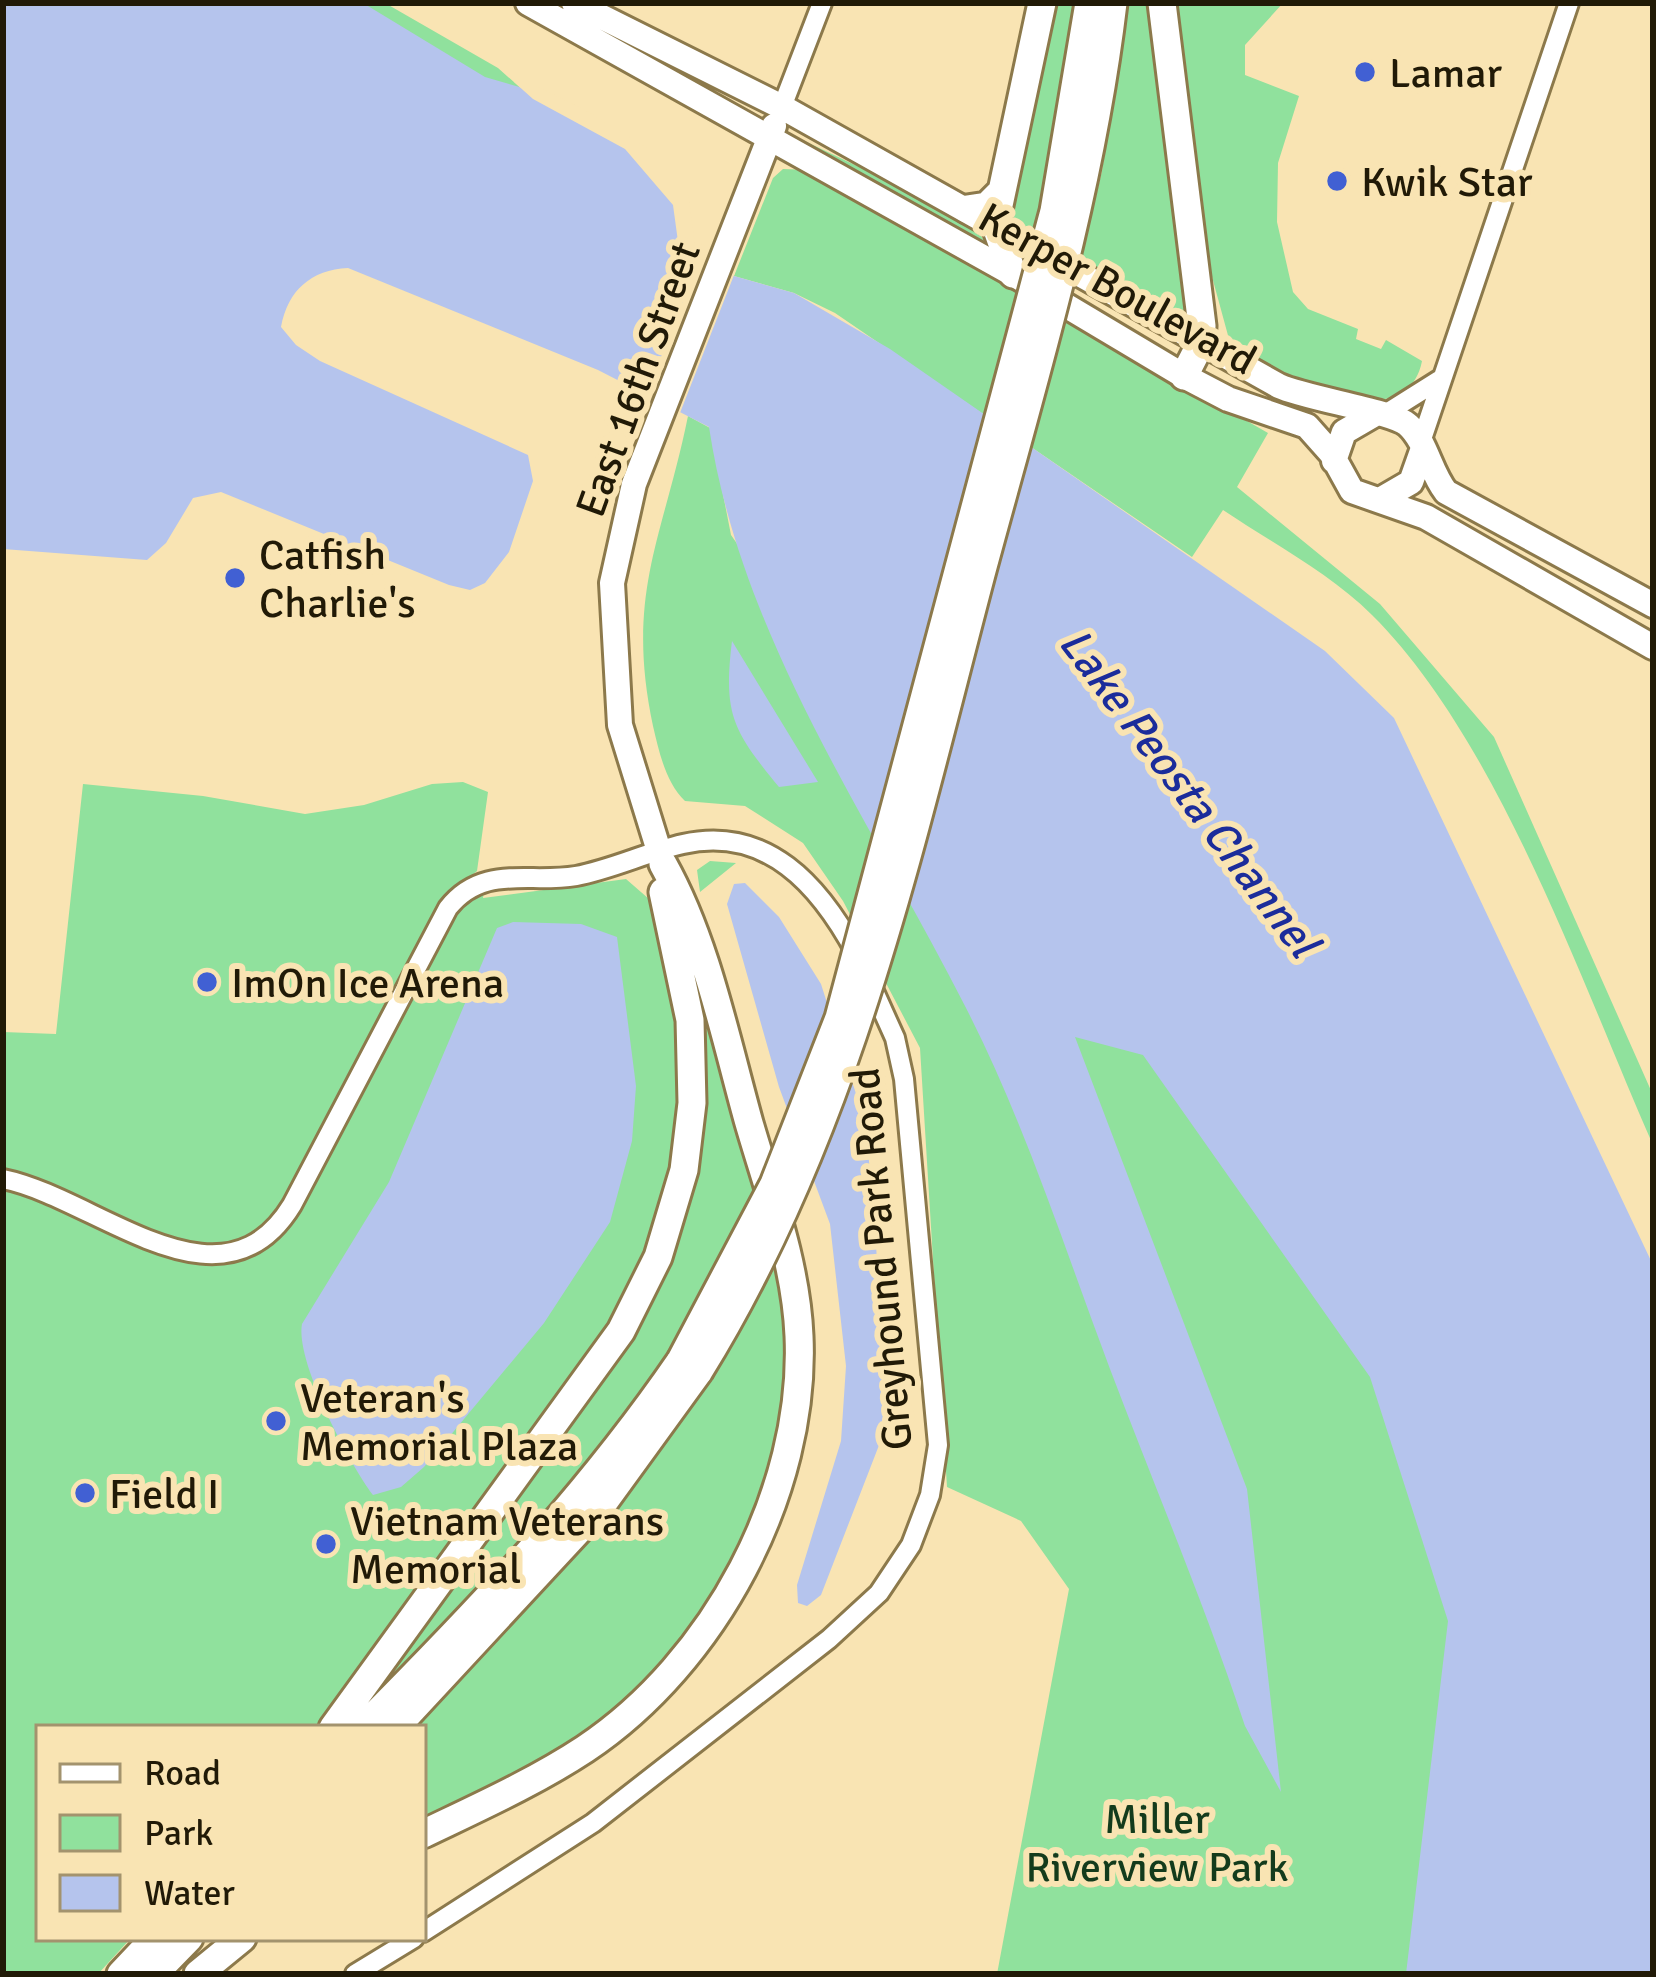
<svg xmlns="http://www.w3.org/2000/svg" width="1656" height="1977" viewBox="0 0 1656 1977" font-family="Signika,sans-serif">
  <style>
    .green { fill: #90e19d }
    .water { fill: #b5c4ed }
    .pier { fill: #f9e4b3 }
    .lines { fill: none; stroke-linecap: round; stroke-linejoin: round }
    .minor-casing { stroke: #8c794b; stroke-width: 24 }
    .major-casing { stroke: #8c794b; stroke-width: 30 }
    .highway-casing { stroke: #8c794b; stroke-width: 33 }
    .minor { stroke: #fff; stroke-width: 18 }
    .major { stroke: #fff; stroke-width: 24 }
    .highway { stroke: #fff; stroke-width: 27 }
    .highway-bridge-casing { stroke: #8c794b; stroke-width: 33; stroke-linecap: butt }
    .highway-bridge { stroke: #fff; stroke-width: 27 }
    .poi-dot { fill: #4160d3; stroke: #f9e4b3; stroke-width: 4.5 }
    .labels { text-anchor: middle; stroke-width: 12; stroke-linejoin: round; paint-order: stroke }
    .poi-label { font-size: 42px; fill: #211a07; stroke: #f9e4b3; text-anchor: start }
    .street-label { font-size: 42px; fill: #211a07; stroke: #f9e4b3 }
    .park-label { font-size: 42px; fill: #133b1c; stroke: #f9e4b3 }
    .water-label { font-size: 45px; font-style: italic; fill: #1b2c9b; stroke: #f9e4b3 }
  </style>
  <rect width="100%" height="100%" fill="#f9e4b3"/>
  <path class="green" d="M350 3H385L498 68 533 99 509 94Z
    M1051 3H1075L1054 154 1035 237 1009 219Z
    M1128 3H1153L1188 321 1080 263 1102 171Z
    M1172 3H1283L1245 45V75L1299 96 1278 163 1277 222 1293 292 1308 309 1358 329 1356 339 1381 349 1386 340 1422 361C1406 445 1263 374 1229 339L1199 229Z
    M796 137 971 220 988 247 810 151Z
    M783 169 809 170 1268 433 1237 487 1380 604 1494 737 1653 1095V1145C1581 982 1498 740 1372 615 1330 573 1272 543 1223 510L1192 557 835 313 794 293 734 276 773 178Z
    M688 416 710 428 731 535 1027 960 1283 1140 1469 1554 1432 1974H997L1069 1589 1021 1521 947 1487 920 1048 843 901 803 843 745 806 685 801C666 783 659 752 653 726 625 593 663 539 688 416Z
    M463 782 488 792 477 871 454 890 484 891 483 898 626 879 649 899 666 950 683 1050 678 1132 664 1203 627 1304 320 1728H39V1938H131L98 1974H3V1032L56 1034 83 784 203 796 305 814 364 805 432 784Z
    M710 861 736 863 700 892 697 870Z
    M691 969 760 1184C718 1266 676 1347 623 1423 555 1521 465 1604 383 1689L379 1686 673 1247Z
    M779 1260C801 1409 774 1530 677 1647 650 1680 622 1713 586 1737 535 1770 476 1795 423 1824V1728H414C561 1577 679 1447 779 1260Z"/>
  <path class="water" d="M3 3H363L485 77 530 90 614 131 675 184 691 255 734 276 794 293 890 349 1325 651 1394 718 1653 1265V1974H1406L1448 1621 1370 1377 1143 1055 1075 1037 1247 1489 1281 1792 1245 1726C1205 1605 1155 1488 1110 1369 1064 1247 1025 1123 965 1006 870 819 741 639 709 427L598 370 348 268C311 270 288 290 281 327L296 345 320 361 528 455 533 481 509 552 485 583 470 590 449 585 221 492 193 498 166 543 147 560 3 549Z
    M732 641 818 782 779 787C733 731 723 715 732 641Z
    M745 883 779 917 821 984 865 1122 873 1201 888 1422 821 1595 807 1606 798 1603 797 1585 841 1441 846 1366 830 1224 779 1087 727 904 734 884Z
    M513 922 581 924 617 937 636 1086 632 1141 610 1222 544 1323 424 1467 401 1487 373 1495C349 1463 295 1361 302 1324L389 1182 497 928Z"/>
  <path class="pier" d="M514 82 532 84 585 110 646 147 688 193 696 252 736 270 678 418 644 400 694 273 679 249 673 205 625 149 533 99Z"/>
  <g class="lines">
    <g class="minor-casing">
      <path id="minor" d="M782 107 822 3
        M1385 414 1439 380
        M1421 442 1569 3
        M3 1179C97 1198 221 1321 292 1205L448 908C483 864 528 884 576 876 613 869 647 852 683 844 767 825 820 886 856 953
        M423 1932 593 1823 829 1639 879 1593 911 1545 930 1495 938 1445 904 1079 895 1038 868 978
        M355 1974 414 1938"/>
    </g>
    <g class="major-casing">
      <path id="major" d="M528 3 1013 274 1184 376 1228 399 1307 426 1331 453 1352 491 1426 517 1653 647
        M574 3 782 107 1279 386C1308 399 1393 411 1408 425 1426 441 1430 472 1446 492L1653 605
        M1334 461 1344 432 1375 414
        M1380 500 1411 482 1422 451
        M663 864 620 725 612 583 634 484 774 126"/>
    </g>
    <g class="highway-casing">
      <path id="highway" d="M1162 3 1202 326 1201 343 1184 376
        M967 209 987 206 1002 191
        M1013 274 995 224 1042 3
        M333 1728 621 1331 658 1257 684 1170 692 1103 690 1020 663 892
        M362 1728C478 1611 588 1496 681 1360
        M395 1728 601 1506 699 1371
        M423 1834C477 1808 535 1782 585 1749 714 1663 806 1492 799 1336 796 1263 769 1192 749 1123 725 1037 706 941 663 864
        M121 1974 155 1938
        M154 1974 189 1938
        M198 1974 242 1938"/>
    </g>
    <use href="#minor" class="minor"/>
    <use href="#major" class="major"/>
    <use href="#highway" class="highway"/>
    <g class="highway-bridge-casing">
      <path id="highway-bridge" d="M681 1360 774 1184 839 1018 1054 211 1089 3
        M699 1371C849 1128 908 851 980 578 1031 388 1090 199 1113 3"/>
    </g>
    <use href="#highway-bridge" class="highway-bridge"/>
  </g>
  <g class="poi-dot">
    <circle cx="1365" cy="72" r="12"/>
    <circle cx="1337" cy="181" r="12"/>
    <circle cx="235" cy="578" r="12"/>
    <circle cx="207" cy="982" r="12"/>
    <circle cx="276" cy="1421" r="12"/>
    <circle cx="85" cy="1493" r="12"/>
    <circle cx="326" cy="1544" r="12"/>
  </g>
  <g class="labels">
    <g class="poi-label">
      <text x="1389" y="87">Lamar</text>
      <text x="1361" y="196">Kwik Star</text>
      <text x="259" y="569">Catfish<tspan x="259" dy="48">Charlie's</tspan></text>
      <text x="231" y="997">ImOn Ice Arena</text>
      <text x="300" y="1412">Veteran's<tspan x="300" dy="48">Memorial Plaza</tspan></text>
      <text x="109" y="1508">Field I</text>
      <text x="350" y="1535">Vietnam Veterans<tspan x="350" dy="48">Memorial</tspan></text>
    </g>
    <g class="street-label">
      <text transform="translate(1118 288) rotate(29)" y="15">Kerper Boulevard</text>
      <text transform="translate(637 379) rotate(-70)" y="15">East 16th Street</text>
      <text transform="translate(880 1259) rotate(-95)" y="15">Greyhound Park Road</text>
    </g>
    <g class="park-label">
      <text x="1157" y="1833">Miller<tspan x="1157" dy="48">Riverview Park</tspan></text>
    </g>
    <g class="water-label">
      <text transform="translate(1190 792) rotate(53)" y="16">Lake Peosta Channel</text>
    </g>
  </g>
  <rect width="1656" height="1977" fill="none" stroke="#211a07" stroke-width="12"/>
  <rect x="36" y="1725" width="390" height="216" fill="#f9e4b3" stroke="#a3936e" stroke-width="3"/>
  <rect x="60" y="1764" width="60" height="18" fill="#ffffff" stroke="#a3936e" stroke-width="3"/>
  <text x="144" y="1785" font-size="36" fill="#211a07">Road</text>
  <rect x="60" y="1815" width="60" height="36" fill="#90e19d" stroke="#a3936e" stroke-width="3"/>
  <text x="144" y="1845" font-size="36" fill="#211a07">Park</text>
  <rect x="60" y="1875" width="60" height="36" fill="#b5c4ed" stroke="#a3936e" stroke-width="3"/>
  <text x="144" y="1905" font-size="36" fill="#211a07">Water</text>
</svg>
